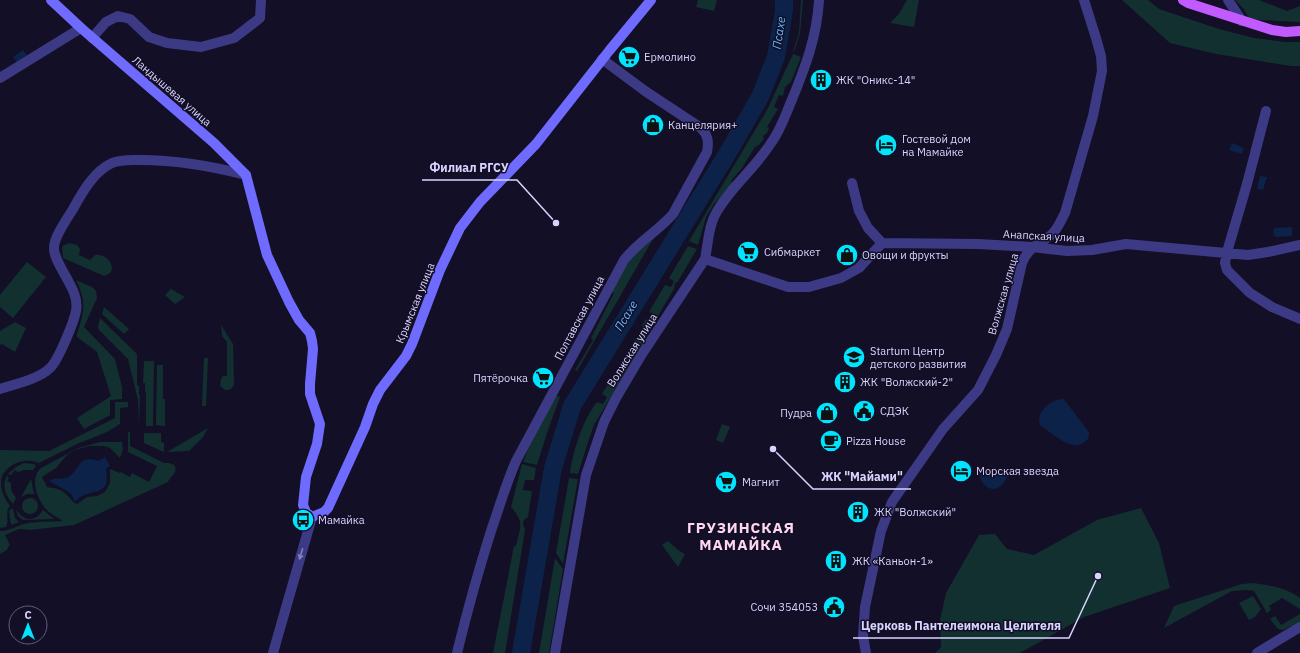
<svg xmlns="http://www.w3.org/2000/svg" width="1300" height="653" viewBox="0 0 1300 653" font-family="'IBM Plex Sans',sans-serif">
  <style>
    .green { fill: #12302f }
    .water { fill: #0c2248 }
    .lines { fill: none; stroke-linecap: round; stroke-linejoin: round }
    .river { stroke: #0c2248; stroke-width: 18 }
    .street { stroke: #3d3a85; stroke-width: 10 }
    .secondary { stroke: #6f6bff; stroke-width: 10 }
    .primary { stroke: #c25bff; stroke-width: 10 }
    .oneway { fill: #837fbc }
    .labels { text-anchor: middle; stroke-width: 3; stroke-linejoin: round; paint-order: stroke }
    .poi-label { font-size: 11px; fill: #d9d4ff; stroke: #130f26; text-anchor: start }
    .street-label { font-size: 11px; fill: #d9d4ff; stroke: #130f26 }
    .water-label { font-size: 12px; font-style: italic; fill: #62b6ff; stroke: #130f26 }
    .district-label { font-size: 15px; font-weight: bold; letter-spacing: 1px; fill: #ffd6f0; stroke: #130f26 }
    .leader { fill: none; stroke: #d9d4ff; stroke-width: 1.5 }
    .callout-dot { fill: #d9d4ff; stroke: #130f26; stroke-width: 1.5 }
    .callout-label { font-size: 12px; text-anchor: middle; font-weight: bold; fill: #d9d4ff; stroke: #130f26; stroke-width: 3; stroke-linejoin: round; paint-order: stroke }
  </style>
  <rect width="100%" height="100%" fill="#130f26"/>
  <path class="green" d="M698 0H717L714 11 696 7Z
    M801 0H803L800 34 794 51H793L799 33Z
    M907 0H919L914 27 890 23 898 15Z
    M1122 0H1148L1159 9 1219 29 1254 38 1285 42H1300V66H1291L1216 54 1170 43Z
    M1235 0H1259L1287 11 1300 6V22L1260 20 1249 18 1243 8Z
    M793 54 801 57 791 82 785 87 783 96 779 95 774 107 778 109 767 127 769 128 767 133 763 136 764 139 759 145 755 147 742 168 731 181 733 183 714 204 706 217 698 245 689 241 767 110Z
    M657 232 577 371 575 370 593 340 591 338 614 293 610 291 633 255Z
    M70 243 77 245 80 249 79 255 90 260 95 255C109 253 120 272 104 276L63 258 62 247 64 245Z
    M688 246 697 249 677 283 676 282 674 286 675 287 658 316 649 312 665 285 671 287 674 281 669 278Z
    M27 262 46 277 13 318 0 307V295Z
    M76 280 92 287 96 291 97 298 84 327 115 359 122 387V399L110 400V415L84 429 77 418 111 396 97 352 77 337V334C84 312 87 302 76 280Z
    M171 289 185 297 175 304 165 295Z
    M104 307 129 329 124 334 102 314Z
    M100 318 137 354V385L139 386V395H140L139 425 138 400 128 359 99 330 98 327Z
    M646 319 653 323V326L594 425 588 442 578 474 570 473C573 451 583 419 597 402L603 404 607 397 602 394 643 327 642 325Z
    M15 322 26 328 15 352 2 344 0 345V331Z
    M221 325 233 344 234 384C232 389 230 390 225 390L220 386 221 379 223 376H227V342L222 336Z
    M204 358H208L206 406H202Z
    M144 361H154L153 426H146V392H145V383H143Z
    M157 365H163V399H165V426L156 425Z
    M554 395 560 397 548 430 537 465 523 462 533 438Z
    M115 402H128V407L120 408V424L107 432 77 444 39 463C24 456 1 466 1 483 1 492 5 499 10 506 4 513 10 520 6 527L1 528 0 527V450L49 451 115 418Z
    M722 424 730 427 723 443 716 440Z
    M208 428 203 437 189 451 167 452Z
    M128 432H130V446L164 463H169L174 465C179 473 170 475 168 482L74 525 30 530 19 529 5 535 10 545 8 547 7 550 0 554V531C5 532 18 526 24 524 36 521 50 522 63 521 57 517 50 514 45 508 36 497 30 478 41 468L78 448 100 442H122L123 449 120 458 110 448 103 446H89L75 450 67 455 56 468 42 477 47 487C55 488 62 489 68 496 72 500 72 502 77 504L87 497 97 496 105 492 110 483V469L120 473 121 472 130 477 132 473 149 482 157 466 128 452Z
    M144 433H161V442L164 443V452L144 443Z
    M24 463 34 464 36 466 33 470H24L18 472 15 470 11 475 8 474 16 467Z
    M522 464 536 468 534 480H525L523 490 532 491 528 517 524 520 523 524 525 530 505 653H493L514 546H516C520 527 525 523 511 507Z
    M7 476 9 478 7 481 11 483V490L16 498 13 504C6 496 1 486 7 476Z
    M569 478 578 479 563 564 556 553Z
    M31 479 34 494H27L21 497Z
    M22 506a8 8 0 1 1 16 0a8 8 0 1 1-16 0Z
    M1141 508 1159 543 1170 588 1084 617 1020 653H935L941 647 940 620 946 593 979 535 995 534 1007 549 1034 555 1097 520Z
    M11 509H13L15 518 19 522 11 525 9 511Z
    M16 510C18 512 20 515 23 517 31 522 39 517 43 510L54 519 23 520 18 516Z
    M668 541 678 550 685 554 678 567 662 545Z
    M555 558 563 569 549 653H539Z
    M1253 583C1271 586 1285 587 1300 598V609L1282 598 1269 606 1271 610 1267 613 1254 591 1247 590 1232 591 1164 628 1174 606 1242 584Z
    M1253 596 1261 609 1255 617 1249 620 1239 603Z
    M1300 614V622L1283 630 1278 629 1270 619 1275 616 1281 625Z"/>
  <path class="water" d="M23 50 27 55 17 62 13 57Z
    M1232 143 1244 148 1242 154 1229 150Z
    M1260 176 1267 177 1263 190 1257 189Z
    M1292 227V236L1276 237 1274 235 1273 230 1275 228Z
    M1063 399 1066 402 1089 432C1089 438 1088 440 1083 443 1070 451 1052 433 1040 425 1035 412 1051 399 1063 399Z
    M105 457 110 466 106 469C112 500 88 486 75 502L72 495 67 491 49 481C55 477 62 480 68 477 80 471 78 453 98 461Z
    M979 474H1008C1002 494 984 494 979 474Z"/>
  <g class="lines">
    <path class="river" d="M521 653 553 468 572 406 729 151 760 97 776 57 784 10V0"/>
    <path class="street" d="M1228 0 1242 21
      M92 38 106 22 118 16 130 19 149 37 167 43 201 47 234 38 260 18 261 0
      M0 78 81 28
      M1266 111 1247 184 1227 252 1225 263 1227 270 1250 293 1272 307 1300 319
      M852 183 859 211 868 228 882 243
      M882 243 978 244 1032 247 1067 251 1092 250 1126 244 1248 255 1268 252 1300 245
      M705 259C708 245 708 228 715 215 729 188 755 169 771 143 780 131 785 116 791 102 805 68 817 37 819 0
      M0 389C15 384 39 379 50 368 58 361 74 322 76 311 77 305 76 298 74 293 70 281 54 260 54 249 53 238 67 219 73 209 82 193 94 171 112 163 121 159 131 160 141 160 177 160 211 166 246 175
      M273 653 312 517
      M457 653C467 612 478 572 491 531 499 508 506 484 516 461L624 260C638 242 658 231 673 214L707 152C709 142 708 135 701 128L645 91 602 59
      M555 653 586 475 604 422 616 398 642 354 705 259 788 287H809L841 278 859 268 882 243
      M866 653 863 636 865 607 881 531 892 502 943 429 978 390 996 355 1007 329 1022 263C1029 246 1038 246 1051 235 1058 229 1061 220 1065 213L1093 116 1102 71 1101 56 1096 38 1084 0
      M1257 653 1300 627"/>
    <path class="secondary" d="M51 0 81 28 214 143 246 175 267 255 289 302 299 320 310 333 312 341 313 349 310 384V394L320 424 317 444 306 477 303 505 306 512 312 517 324 512 328 508 365 427 373 404 380 390 406 356 412 344 440 270 460 228 480 202 536 144 609 51 651 0"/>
    <path class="primary" d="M1183 0 1188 3 1272 30 1286 32 1300 31"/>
  </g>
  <defs><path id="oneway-solid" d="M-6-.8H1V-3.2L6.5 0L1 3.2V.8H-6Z"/></defs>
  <use class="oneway" href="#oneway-solid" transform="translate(301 554) rotate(107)"/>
  <defs>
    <g id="supermarket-disc" transform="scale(1.15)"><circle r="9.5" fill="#00e5ff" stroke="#130f26"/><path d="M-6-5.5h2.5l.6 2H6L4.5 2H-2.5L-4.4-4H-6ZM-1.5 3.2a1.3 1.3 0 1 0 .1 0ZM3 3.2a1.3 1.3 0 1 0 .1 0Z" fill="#111"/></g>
    <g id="building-disc" transform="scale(1.15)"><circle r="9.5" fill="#00e5ff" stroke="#130f26"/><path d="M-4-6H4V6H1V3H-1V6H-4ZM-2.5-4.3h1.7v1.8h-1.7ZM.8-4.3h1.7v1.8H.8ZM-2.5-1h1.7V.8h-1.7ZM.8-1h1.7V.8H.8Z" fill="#111"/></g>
    <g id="shop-disc" transform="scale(1.15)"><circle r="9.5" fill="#00e5ff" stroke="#130f26"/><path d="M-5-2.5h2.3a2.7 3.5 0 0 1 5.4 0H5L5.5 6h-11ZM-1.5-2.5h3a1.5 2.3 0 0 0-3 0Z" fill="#111"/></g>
    <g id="hotel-disc" transform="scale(1.15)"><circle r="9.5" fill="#00e5ff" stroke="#130f26"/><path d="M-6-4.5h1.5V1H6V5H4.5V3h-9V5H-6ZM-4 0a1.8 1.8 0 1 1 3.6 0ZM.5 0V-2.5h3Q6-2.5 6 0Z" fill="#111"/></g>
    <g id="school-disc" transform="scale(1.15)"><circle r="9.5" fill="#00e5ff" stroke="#130f26"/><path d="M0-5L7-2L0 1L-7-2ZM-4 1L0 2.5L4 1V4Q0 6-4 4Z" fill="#111"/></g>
    <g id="civic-disc" transform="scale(1.15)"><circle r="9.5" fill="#00e5ff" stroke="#130f26"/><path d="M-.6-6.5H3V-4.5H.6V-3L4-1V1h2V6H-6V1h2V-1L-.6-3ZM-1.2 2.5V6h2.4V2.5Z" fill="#111"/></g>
    <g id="cafe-disc" transform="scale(1.15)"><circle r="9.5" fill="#00e5ff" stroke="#130f26"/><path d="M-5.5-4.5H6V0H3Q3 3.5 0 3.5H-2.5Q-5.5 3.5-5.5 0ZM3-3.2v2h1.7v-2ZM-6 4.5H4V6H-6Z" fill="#111"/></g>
    <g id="bus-disc" transform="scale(1.15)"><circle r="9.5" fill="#00e5ff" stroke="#130f26"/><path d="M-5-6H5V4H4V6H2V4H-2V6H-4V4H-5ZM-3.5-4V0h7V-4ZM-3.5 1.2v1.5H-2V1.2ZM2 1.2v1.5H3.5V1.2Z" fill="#111"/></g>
  </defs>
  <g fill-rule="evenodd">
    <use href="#supermarket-disc" x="629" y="57"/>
    <use href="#building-disc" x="821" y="80"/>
    <use href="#shop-disc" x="653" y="125"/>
    <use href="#hotel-disc" x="886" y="145"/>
    <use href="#supermarket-disc" x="748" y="252"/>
    <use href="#shop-disc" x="847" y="255"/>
    <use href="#school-disc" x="854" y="357"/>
    <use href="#supermarket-disc" x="543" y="378"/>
    <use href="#building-disc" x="845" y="382"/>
    <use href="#civic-disc" x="864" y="411"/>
    <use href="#shop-disc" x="827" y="413"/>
    <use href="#cafe-disc" x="831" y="441"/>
    <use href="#hotel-disc" x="961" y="471"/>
    <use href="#supermarket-disc" x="726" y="482"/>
    <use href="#building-disc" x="858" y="512"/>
    <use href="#bus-disc" x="303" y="520"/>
    <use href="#building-disc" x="836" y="561"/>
    <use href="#civic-disc" x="834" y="607"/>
  </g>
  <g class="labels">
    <g class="poi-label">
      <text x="644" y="61">Ермолино</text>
      <text x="836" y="84">ЖК "Оникс-14"</text>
      <text x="668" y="129">Канцелярия+</text>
      <text x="902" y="143">Гостевой дом<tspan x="902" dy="13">на Мамайке</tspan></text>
      <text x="764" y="256">Сибмаркет</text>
      <text x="862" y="259">Овощи и фрукты</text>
      <text x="870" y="355">Startum Центр<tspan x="870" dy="13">детского развития</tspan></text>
      <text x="528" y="382" text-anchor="end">Пятёрочка</text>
      <text x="860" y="386">ЖК "Волжский-2"</text>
      <text x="880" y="415">СДЭК</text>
      <text x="812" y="417" text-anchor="end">Пудра</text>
      <text x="846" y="445">Pizza House</text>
      <text x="976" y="475">Морская звезда</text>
      <text x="742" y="486">Магнит</text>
      <text x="874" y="516">ЖК "Волжский"</text>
      <text x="318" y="524">Мамайка</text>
      <text x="852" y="565">ЖК «Каньон-1»</text>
      <text x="818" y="611" text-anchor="end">Сочи 354053</text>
    </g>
    <g class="street-label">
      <text transform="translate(172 91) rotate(41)" y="4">Ландышевая улица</text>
      <text transform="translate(1044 236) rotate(3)" y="4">Анапская улица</text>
      <text transform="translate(1003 294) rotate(-74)" y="4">Волжская улица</text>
      <text transform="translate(415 303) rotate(-68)" y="4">Крымская улица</text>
      <text transform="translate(579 318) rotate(-62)" y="4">Полтавская улица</text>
      <text transform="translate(632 350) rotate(-58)" y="4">Волжская улица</text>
    </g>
    <g class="water-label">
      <text transform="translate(779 33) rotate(-81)" y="4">Псахе</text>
      <text transform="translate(626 316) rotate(-59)" y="4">Псахе</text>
    </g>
    <g class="district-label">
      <text x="741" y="533">ГРУЗИНСКАЯ<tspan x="741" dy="17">МАМАЙКА</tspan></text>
    </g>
  </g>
  <path class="leader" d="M556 223L517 180H422M773 449L813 489H911M1098 576L1069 638H853"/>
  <g class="callout-dot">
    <circle cx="556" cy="223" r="4"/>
    <circle cx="773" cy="449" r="4"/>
    <circle cx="1098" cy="576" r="4"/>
  </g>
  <g class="callout-label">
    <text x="469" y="172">Филиал РГСУ</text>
    <text x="862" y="481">ЖК "Майами"</text>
    <text x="961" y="630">Церковь Пантелеимона Целителя</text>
  </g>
  <g transform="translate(28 625)"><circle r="19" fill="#130f26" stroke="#625e7d"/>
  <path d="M0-3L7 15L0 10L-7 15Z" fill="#00e5ff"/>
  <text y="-6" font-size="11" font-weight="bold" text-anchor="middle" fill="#d9d4ff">С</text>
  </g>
</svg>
